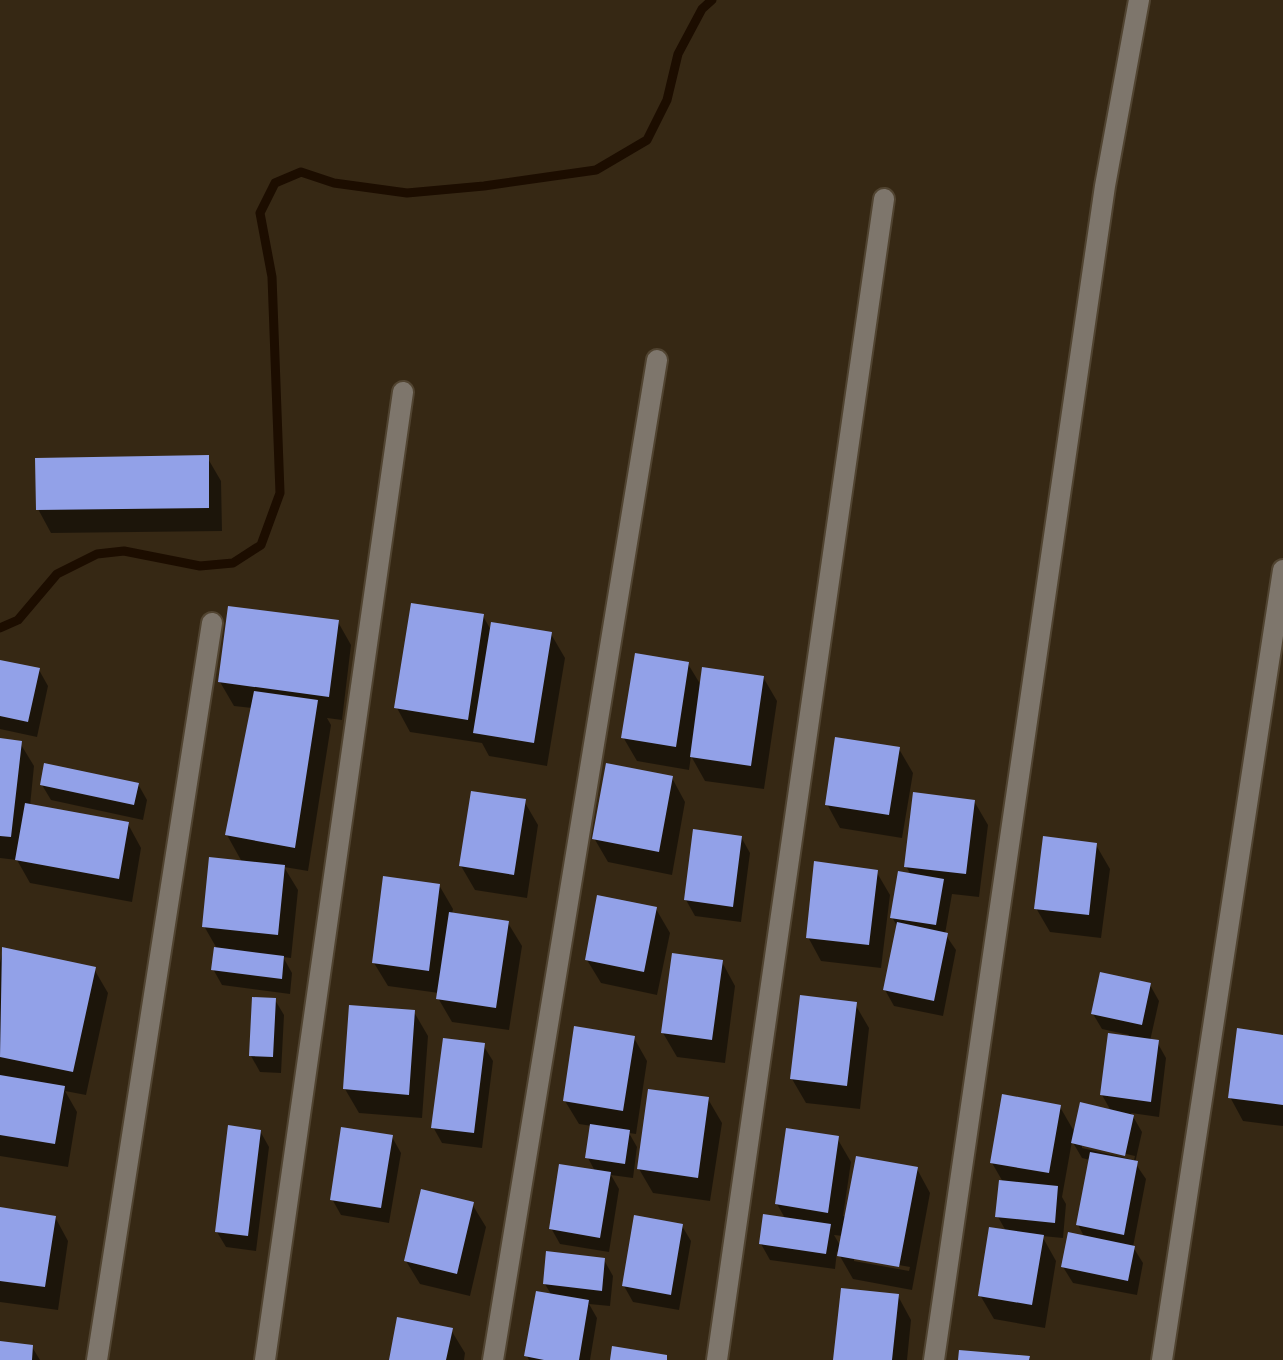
<svg xmlns="http://www.w3.org/2000/svg" width="1283" height="1360" viewBox="0 0 1283 1360" font-family="'Golos Text',sans-serif">
  <style>
    .shadow { fill: #0007; fill-rule: evenodd }
    .lines { fill: none; stroke-linecap: round; stroke-linejoin: round }
    .stream { stroke: #1c0d00; stroke-width: 9 }
    .building { fill: #92a1e8 }
    .minor-casing { stroke: #514431; stroke-width: 24 }
    .minor { stroke: #7e766c; stroke-width: 20 }
  </style>
  <rect width="100%" height="100%" fill="#362814"/>
  <path class="shadow" d="M207 457 221 481 222 531 51 533 38 509Z
    M483 616 492 632 551 634 565 658 547 766 489 756 482 743 410 732 397 708Z
    M338 622 351 645 342 720 327 718 331 725 308 871 284 867 298 890 291 958 283 957 292 973 290 994 222 985 213 969 216 947 204 926 242 862 227 835 252 708 234 706 220 682Z
    M0 662 39 670 48 686 37 737 0 729Z
    M688 664 702 687 763 677 777 701 764 789 705 781 691 756 689 770 637 761 623 737Z
    M0 740 20 743 34 766 30 806 128 824 141 848 132 902 30 883 17 860 0 858Z
    M899 749 913 773 902 838 840 828 827 804Z
    M672 778 685 802 672 875 608 862 594 838Z
    M138 784 147 800 143 820 51 800 42 785Z
    M524 801 538 825 527 898 475 890 461 866Z
    M974 801 988 825 979 897 952 894 945 934 956 950 943 1016 894 1006 885 990 898 928 892 917 911 875 906 866Z
    M741 837 750 853 741 922 695 916 686 900Z
    M1096 845 1110 869 1101 938 1050 932 1036 908Z
    M876 871 890 895 881 968 821 961 808 937Z
    M439 885 453 909 452 914 508 923 522 946 509 1030 452 1022 438 998 439 993 388 986 374 963Z
    M656 909 670 933 657 995 601 983 587 960Z
    M3 949 94 969 108 993 86 1095 65 1091 77 1112 68 1167 0 1156V963Z
    M722 962 735 986 725 1063 677 1057 663 1033Z
    M1150 985 1159 1001 1150 1041 1157 1042 1166 1058 1159 1117 1131 1113 1142 1132 1135 1163 1146 1179 1133 1247 1143 1263 1137 1295 1073 1283 1063 1267 1085 1238 1078 1225 1090 1160 1082 1158 1072 1141 1062 1197 1066 1204 1063 1238 1042 1236 1056 1261 1045 1328 994 1319 980 1295 1006 1231 998 1217 1003 1182 992 1163 1060 1107 1075 1133 1111 1111 1102 1095 1129 1035 1102 1029 1093 1014ZM1082 1144 1135 1156 1134 1160 1082 1148Z
    M275 1000 284 1015 281 1073 260 1072 251 1056Z
    M855 1004 869 1028 860 1109 806 1103 792 1079Z
    M414 1012 428 1036 422 1118 359 1113 345 1089Z
    M1283 1037V1126L1243 1121 1230 1097Z
    M634 1038 647 1061 636 1134 629 1133 637 1147 633 1178 611 1175 619 1189 609 1252 560 1244 551 1228 595 1171 588 1158 592 1126 579 1124 565 1101Z
    M483 1045 493 1061 482 1148 442 1143 433 1127Z
    M708 1099 722 1123 710 1201 653 1193 639 1169Z
    M260 1131 269 1147 256 1251 226 1247 217 1232Z
    M392 1137 401 1153 389 1223 341 1215 332 1199Z
    M837 1138 851 1162 843 1216 847 1217 917 1169 930 1193 912 1290 853 1279 837 1251 835 1269 770 1260 761 1244 786 1220 777 1204ZM834 1235 843 1236 841 1247ZM854 1257 910 1267 909 1271 854 1261Z
    M472 1204 486 1227 470 1296 420 1284 406 1261Z
    M0 1209 55 1217 68 1241 58 1310 0 1302Z
    M682 1226 691 1241 679 1310 633 1302 624 1286Z
    M604 1260 613 1276 610 1306 589 1304 597 1318 590 1360H529L527 1356 552 1296 545 1284Z
    M898 1296 911 1320 907 1360H835Z
    M451 1330 465 1353 464 1360H391Z
    M0 1343 32 1347 40 1360H0Z"/>
  <g class="lines">
    <path class="stream" d="M0 628 18 620 57 574 97 554 124 551 200 566 233 563 261 545 280 493 272 277 260 213 275 183 301 172 334 183 407 193 484 186 596 170 647 140 667 100 678 54 702 9 712 0"/>
  </g>
  <path class="building" d="M209 455V508L36 510 35 458Z
    M411 603 484 614 468 720 394 708Z
    M228 606 339 620 329 697 218 682Z
    M491 622 552 632 534 743 473 733Z
    M635 653 689 662 676 747 621 738Z
    M0 660 40 668 28 722 0 716Z
    M702 667 764 676 751 766 690 757Z
    M254 691 318 700 295 848 225 835Z
    M835 737 900 747 889 815 825 805Z
    M0 738 22 741 11 837 0 836Z
    M44 763 139 783 134 805 40 785Z
    M606 763 673 776 659 852 592 839Z
    M471 791 526 799 514 875 459 866Z
    M913 792 975 800 966 874 904 867Z
    M25 803 129 822 119 879 15 860Z
    M693 829 742 836 733 907 684 900Z
    M1043 836 1097 843 1089 915 1034 909Z
    M209 857 285 865 278 935 202 927Z
    M814 861 878 870 869 945 806 938Z
    M898 871 944 879 936 925 890 918Z
    M383 876 440 884 429 971 372 963Z
    M597 895 657 907 644 972 585 960Z
    M449 912 509 921 496 1008 436 999Z
    M897 922 948 933 934 1001 883 990Z
    M2 947 96 967 73 1072 0 1057Z
    M214 947 284 956 282 979 211 970Z
    M672 953 723 960 712 1040 661 1033Z
    M1100 972 1151 983 1142 1025 1091 1014Z
    M800 995 857 1002 847 1086 790 1079Z
    M252 997 276 998 273 1057 249 1056Z
    M349 1005 415 1010 409 1095 343 1089Z
    M574 1026 635 1036 623 1111 563 1101Z
    M1237 1028 1283 1035V1105L1228 1098Z
    M1108 1033 1159 1040 1151 1102 1100 1095Z
    M443 1038 485 1043 474 1133 431 1128Z
    M0 1075 65 1086 55 1144 0 1135Z
    M648 1089 709 1097 698 1178 637 1169Z
    M1002 1094 1061 1105 1049 1173 990 1163Z
    M1080 1102 1134 1115 1125 1156 1071 1143Z
    M590 1124 630 1130 625 1164 585 1158Z
    M228 1125 261 1130 248 1236 215 1232Z
    M341 1127 393 1135 381 1208 330 1200Z
    M786 1128 839 1136 828 1213 775 1204Z
    M1090 1152 1138 1161 1124 1235 1076 1225Z
    M856 1156 918 1167 899 1267 837 1256Z
    M559 1164 611 1172 600 1238 549 1229Z
    M999 1180 1058 1186 1055 1223 995 1217Z
    M421 1189 474 1202 457 1274 404 1261Z
    M0 1207 56 1216 45 1287 0 1281Z
    M763 1214 831 1224 826 1254 759 1244Z
    M634 1215 683 1224 671 1295 622 1286Z
    M989 1227 1044 1235 1032 1305 978 1296Z
    M1068 1232 1135 1246 1128 1281 1061 1267Z
    M546 1251 605 1258 602 1291 543 1284Z
    M841 1288 899 1294 892 1360H833Z
    M536 1291 589 1300 579 1360H544L524 1356Z
    M397 1317 453 1328 446 1360H389Z
    M0 1341 33 1345 32 1360H0Z
    M612 1346 667 1355V1360H610Z
    M959 1350 1030 1356 1029 1360H958Z"/>
  <g class="lines">
    <g class="minor-casing">
      <path id="minor" d="M97 1360 212 623
        M265 1360 403 392
        M493 1360 657 360
        M717 1360 884 199
        M934 1360 1105 186 1139 0
        M1162 1360 1283 570"/>
    </g>
    <use href="#minor" class="minor"/>
  </g>
</svg>
